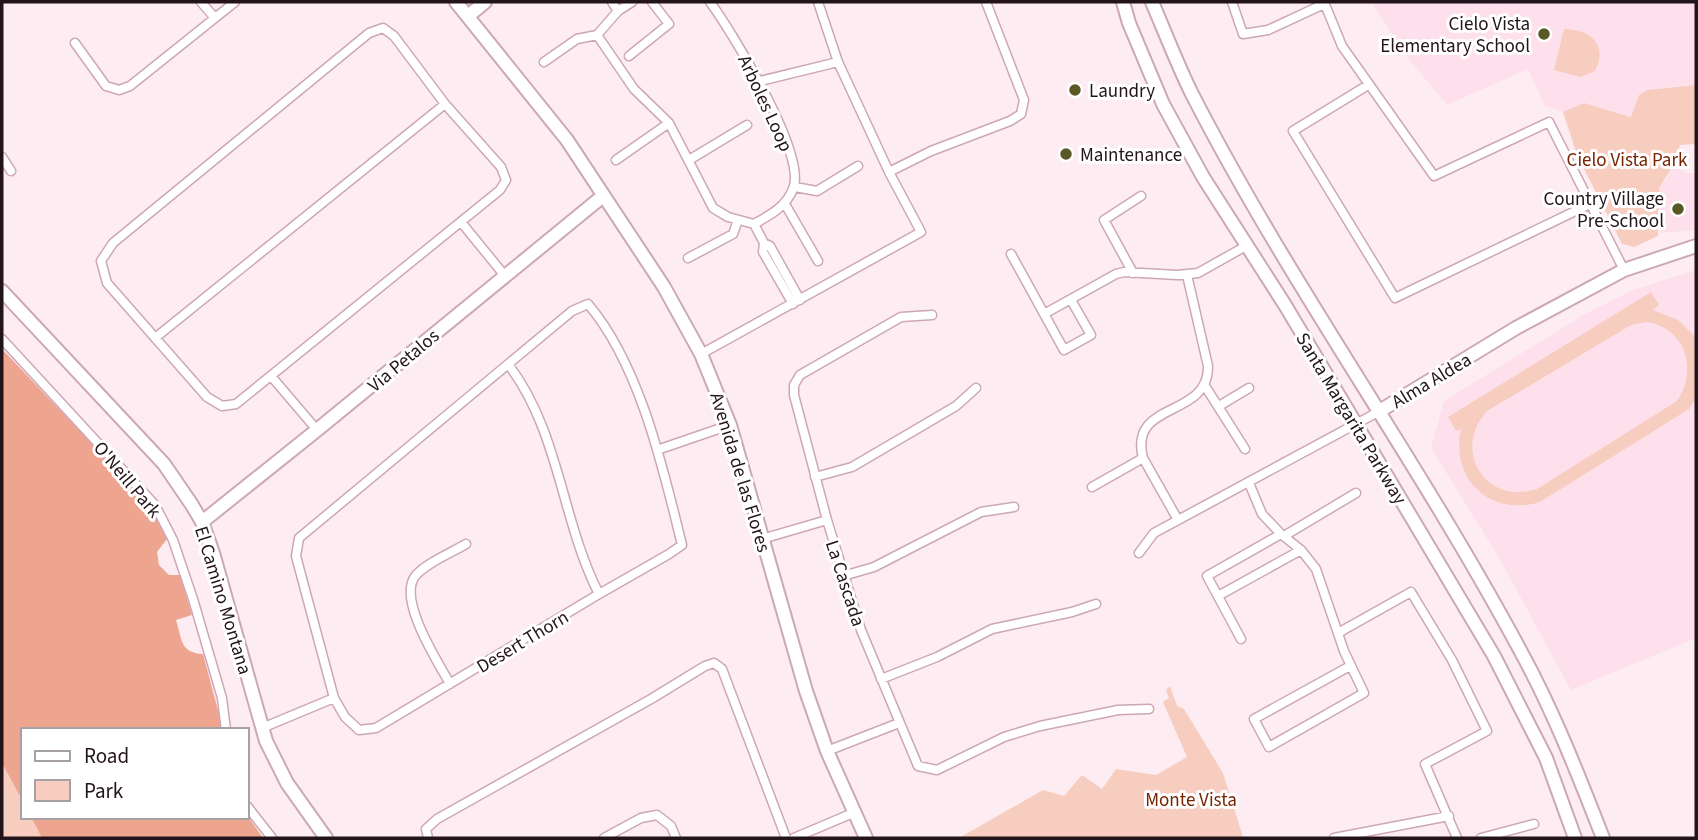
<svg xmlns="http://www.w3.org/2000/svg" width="1698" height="840" viewBox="0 0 1698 840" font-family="'Source Sans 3',sans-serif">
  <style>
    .built { fill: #fde0eb }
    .green { fill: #f7cdc0; fill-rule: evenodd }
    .forest { fill: #eea58f }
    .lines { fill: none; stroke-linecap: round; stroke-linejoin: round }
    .street-casing { stroke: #cda7b7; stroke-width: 11 }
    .secondary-casing { stroke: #cda7b7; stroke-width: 16 }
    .primary-casing { stroke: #cda7b7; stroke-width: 16 }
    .street { stroke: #fff; stroke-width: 8 }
    .secondary { stroke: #fff; stroke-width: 12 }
    .primary { stroke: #fff; stroke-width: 12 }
    .poi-dot { fill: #5a5926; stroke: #fff; stroke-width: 2.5 }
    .labels { text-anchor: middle; stroke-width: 6; stroke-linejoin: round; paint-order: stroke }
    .poi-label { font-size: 19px; fill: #22141a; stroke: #fff; text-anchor: end }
    .street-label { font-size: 19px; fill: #22141a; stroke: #fff }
    .park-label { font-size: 19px; fill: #772404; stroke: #fff }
  </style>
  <rect width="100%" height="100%" fill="#fdedf3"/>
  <path class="built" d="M1371 2H1696V86L1639 95 1632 117 1584 103 1563 112 1545 106 1528 69 1447 105 1411 62Z
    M1675 165 1686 173H1696V230L1660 233 1659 188Z
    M1696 270V638L1571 690 1498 556 1431 448 1444 401 1585 314 1633 290Z"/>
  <path class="green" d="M1564 29C1591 29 1608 45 1595 71L1580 77 1554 70Z
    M1696 85V144L1680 145 1676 161 1659 188 1658 236 1634 247 1622 244 1577 155 1563 112 1584 103 1631 117 1639 95 1648 90Z
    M1651 292 1659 305 1653 310 1678 320 1696 338V399L1689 409 1540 502C1491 517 1450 480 1461 429L1456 431 1448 417ZM1646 322C1686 327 1698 371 1677 401L1537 489C1486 506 1451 451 1487 411L1631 325Z
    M1170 686 1177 706 1184 709 1223 773 1243 837 959 838 1043 790 1064 796 1082 775 1102 789 1116 769 1156 775 1187 757 1163 702 1169 698 1166 690Z
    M2 763 23 802V817H31L42 838H2Z"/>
  <path class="forest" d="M2 349 152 507 167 539 157 552 159 565 169 575H180L192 615 176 620C182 639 180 653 203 654L219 714 221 730H23V802L2 763Z
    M247 815 263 838H42L31 817H247Z"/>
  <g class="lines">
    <g class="street-casing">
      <path id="street" d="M201 2 215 18
        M612 2 618 11
        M632 2 618 11 597 35 634 89 669 123 713 208 728 217 754 224C770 215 786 207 793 189 808 156 732 32 710 2
        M1232 2 1243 34 1268 30 1324 4
        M1324 2 1342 46 1434 176 1549 122 1624 270
        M383 28 394 36 445 104 501 167 506 180 500 190 236 404 222 406 207 397 107 283 101 261 113 243 369 33Z
        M75 43 106 86 119 90 130 86 235 2
        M629 56 669 24 652 2
        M544 62 577 39 597 35
        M760 81 838 62
        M1368 85 1293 131 1395 298 1592 203
        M2 157 11 171
        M616 160 669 123
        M689 160 747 125
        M889 172 931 151 1010 121 1021 114 1024 100 986 2
        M795 187 817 191 858 166
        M785 204 818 261
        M461 222 505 276
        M754 224 764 243 763 252 793 304
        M764 243 770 246 800 300
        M1011 254 1064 350 1091 335 1071 300
        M688 258 733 234 738 220
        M1133 273 1104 220 1141 196
        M588 304C640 365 663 468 682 545L669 554 599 594 376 728 359 730 345 717 334 698 296 556 299 538 572 311Z
        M1044 314 1116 274 1124 272 1177 275 1198 273 1246 246
        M932 315 901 317 800 375 794 385V395L827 520 861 630 918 766 937 770 1004 737 1040 726 1118 710 1149 709
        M155 338 445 104
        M2 339 155 505 173 540 193 599 222 698 226 730
        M701 354 921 232 889 172 838 62 818 2
        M508 364C560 432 561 520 599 594
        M271 376 317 430
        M1205 386 1245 449
        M1219 406 1249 388
        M657 450 730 425
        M815 477 852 467 956 406 976 388
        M1249 483 1262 514 1281 534 1301 550 1316 569 1344 651 1364 693 1269 747 1254 719 1350 666
        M1092 487 1143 458
        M1178 520 1143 458C1128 400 1209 419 1208 366L1187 275
        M1284 536 1356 493
        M762 539 827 520
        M1139 553 1154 533 1378 412
        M843 576 874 567 981 512 1014 507
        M1218 596 1301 550
        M1338 633 1411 592 1452 660 1487 731 1425 764 1457 838
        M1241 639 1207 576 1281 534
        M881 679 937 657 992 629 1072 612 1096 604
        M450 684C438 662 396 598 416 575 428 562 451 553 466 544
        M262 728 334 698
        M827 751 899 723
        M247 806 272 838
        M428 838 426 829 437 819 651 699 705 666 714 663 722 669 786 838
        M604 838 641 818 657 815 671 826 676 838
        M794 838 853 813
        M1334 838 1449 816
        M1481 838 1534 824"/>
    </g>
    <g class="secondary-casing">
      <path id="secondary" d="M456 2 567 140 664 287 701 354 730 425 806 691 827 751 866 838
        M468 16 485 2
        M2 291 164 464 192 505 202 522 213 553 266 741 287 783 326 838
        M1378 412 1516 328 1624 270 1696 246
        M202 522 317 430 603 196"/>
    </g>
    <g class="primary-casing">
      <path id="primary" d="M1123 2 1129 23 1163 104 1203 177 1285 305 1494 656 1546 758 1575 838
        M1152 2C1165 32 1177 64 1192 94 1290 285 1418 460 1520 650 1553 710 1578 774 1603 838"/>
    </g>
    <use href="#street" class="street"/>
    <use href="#secondary" class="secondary"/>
    <use href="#primary" class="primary"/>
  </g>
  <g class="poi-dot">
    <circle cx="1544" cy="34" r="7"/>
    <circle cx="1075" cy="90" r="7"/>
    <circle cx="1066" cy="154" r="7"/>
    <circle cx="1678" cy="209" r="7"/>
  </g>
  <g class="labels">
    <g class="poi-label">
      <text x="1530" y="30">Cielo Vista<tspan x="1530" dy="22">Elementary School</tspan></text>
      <text x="1089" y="97" text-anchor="start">Laundry</text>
      <text x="1080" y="161" text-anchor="start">Maintenance</text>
      <text x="1664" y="205">Country Village<tspan x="1664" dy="22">Pre-School</tspan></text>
    </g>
    <g class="street-label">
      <text transform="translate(766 103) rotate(65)" y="7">Arboles Loop</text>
      <text transform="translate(403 360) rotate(-40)" y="7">Via Petalos</text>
      <text transform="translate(1431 380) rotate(-31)" y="7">Alma Aldea</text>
      <text transform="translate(1352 418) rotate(59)" y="7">Santa Margarita Parkway</text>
      <text transform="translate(741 472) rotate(73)" y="7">Avenida de las Flores</text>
      <text transform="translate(128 479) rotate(50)" y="7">O'Neill Park</text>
      <text transform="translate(846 583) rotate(72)" y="7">La Cascada</text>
      <text transform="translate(224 600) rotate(73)" y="7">El Camino Montana</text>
      <text transform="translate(522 641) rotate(-31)" y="7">Desert Thorn</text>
    </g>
    <g class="park-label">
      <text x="1627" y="166">Cielo Vista Park</text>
      <text x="1191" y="806">Monte Vista</text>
    </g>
  </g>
  <rect width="1698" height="840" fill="none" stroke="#22141a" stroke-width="7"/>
  <rect x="21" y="728" width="228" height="91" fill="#ffffff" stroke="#a7a1a3" stroke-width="2"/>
  <rect x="35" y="751" width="35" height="10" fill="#ffffff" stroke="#a7a1a3" stroke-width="2"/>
  <text x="84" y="763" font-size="21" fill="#22141a">Road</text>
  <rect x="35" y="780" width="35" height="21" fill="#f7cdc0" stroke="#a7a1a3" stroke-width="2"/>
  <text x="84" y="798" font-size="21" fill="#22141a">Park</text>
</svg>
